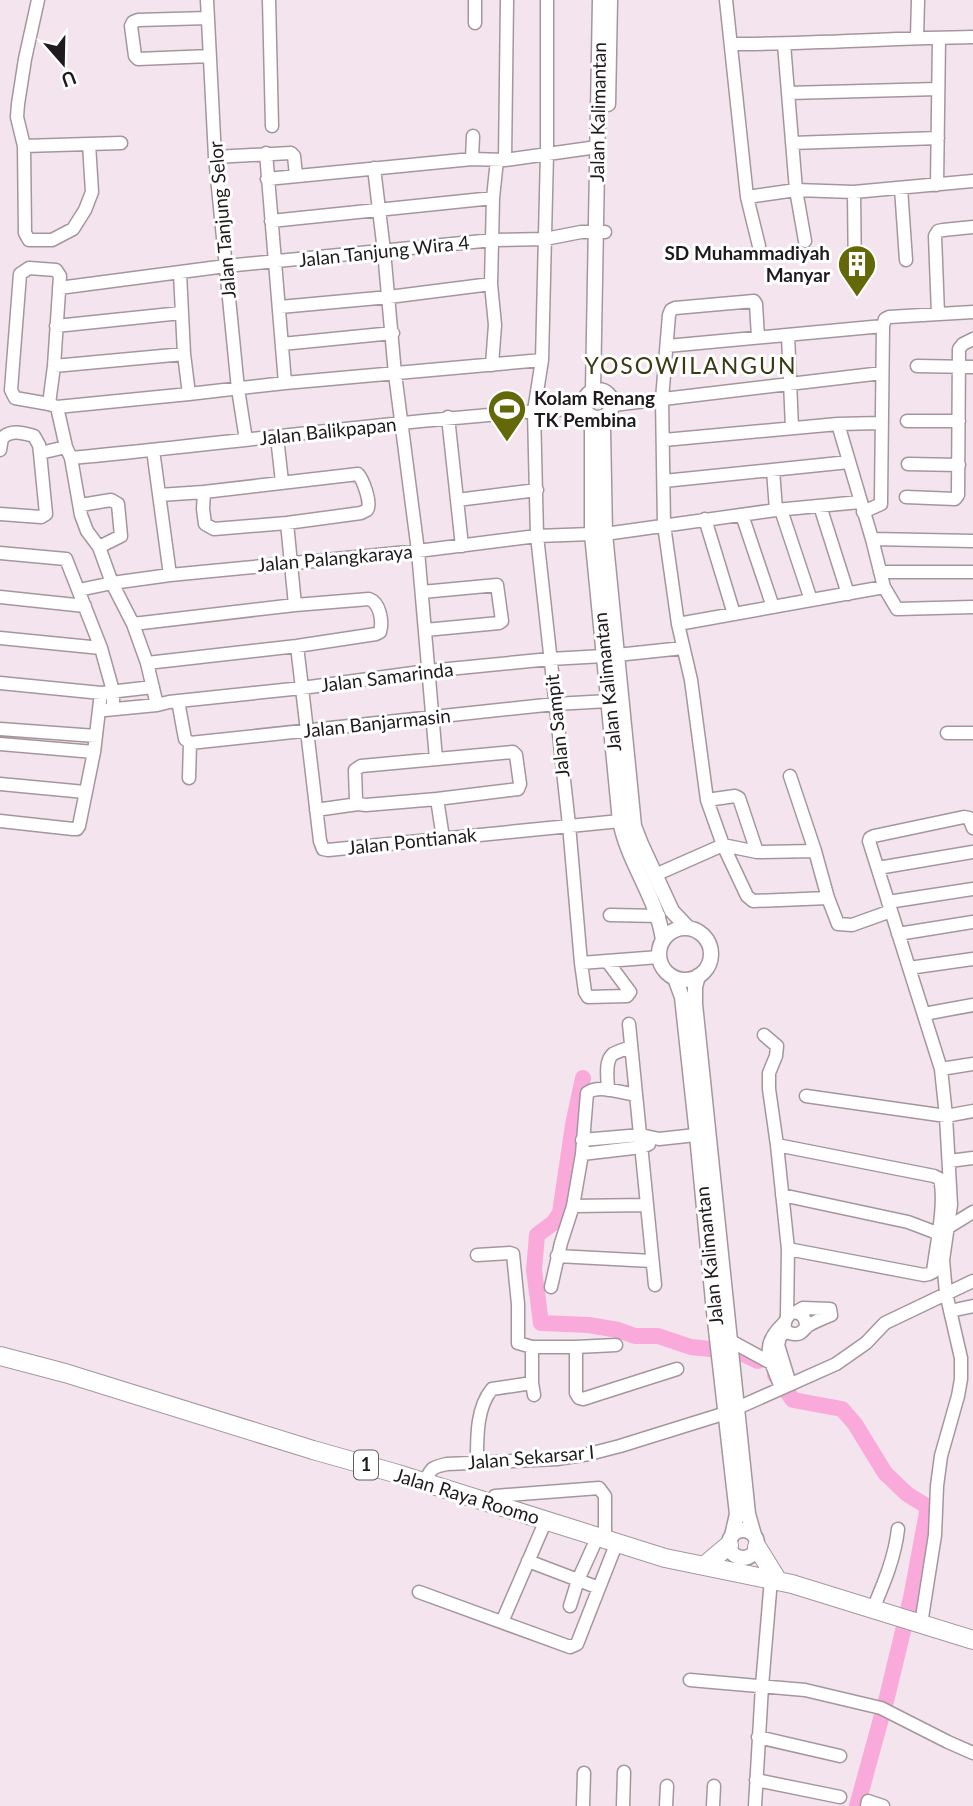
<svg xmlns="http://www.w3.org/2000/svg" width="973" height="1806" viewBox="0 0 973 1806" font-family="Lato,sans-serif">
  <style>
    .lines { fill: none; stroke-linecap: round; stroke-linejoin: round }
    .river { stroke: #faaada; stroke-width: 16 }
    .minor-casing { stroke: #a5969e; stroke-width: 15 }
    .major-casing { stroke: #a5969e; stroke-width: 17 }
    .highway-casing { stroke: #a5969e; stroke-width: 20 }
    .minor { stroke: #fff; stroke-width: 12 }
    .major { stroke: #fff; stroke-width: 14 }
    .highway { stroke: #fff; stroke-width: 18 }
    .labels { text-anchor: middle; stroke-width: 6; stroke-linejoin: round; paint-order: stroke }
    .shield { fill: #fff; stroke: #625f61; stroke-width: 2 }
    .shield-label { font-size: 18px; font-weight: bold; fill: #1f1a1d }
    .street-label { font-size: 19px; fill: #1f1a1d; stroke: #fff }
    .poi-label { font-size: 19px; font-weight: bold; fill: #1f1a1d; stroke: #fff; text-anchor: end }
    .quarter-label { font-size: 23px; letter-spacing: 2px; fill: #383b13; stroke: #fff }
  </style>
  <rect width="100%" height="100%" fill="#f4e4ed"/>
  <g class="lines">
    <path class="river" d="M583 1078 573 1125 560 1213 553 1223 537 1235 534 1270 541 1323 589 1325 618 1330 635 1336H658L691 1347 739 1352 758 1361
      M775 1375 793 1400 842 1409 855 1424 885 1473 907 1494 928 1507 911 1598 887 1697 857 1806"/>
    <g class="minor-casing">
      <path id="minor" d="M38 0 25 59 18 104 17 117 24 146 25 233 29 240H52L73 229 85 210 92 192 89 144
        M207 0 215 157 238 389 246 440
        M269 0 272 126
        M547 0V153L542 360 534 411 537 536 569 825 581 963 659 957
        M726 0 747 197 759 246
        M208 18 138 20 133 22 131 26 135 56 138 59 210 56
        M475 23V0
        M917 38 918 0
        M731 44C812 44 892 38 973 37
        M784 44 796 190 805 241
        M788 93 938 89
        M792 143 938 138
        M24 146 121 143
        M266 153 285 383
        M215 157 291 153 294 156 296 175
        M472 159 473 136
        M505 160 507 0
        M374 168 384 251 395 374 418 551 436 759
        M267 179 472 159 505 160 597 147
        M937 185 939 38
        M901 188 906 260
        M854 192 855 280
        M747 197 796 190 854 192 973 181
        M271 221 493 198
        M180 273 184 354 189 394
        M59 288 226 266 493 240 545 239 581 232H605
        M280 307 389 297 491 284
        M938 314 935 236 938 231 943 230 973 227
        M56 326 181 313
        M788 335 792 428
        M758 337 756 304 754 301 675 308 671 310 669 315 662 399 664 525 678 624 691 680 707 800 723 845 747 896 753 901 828 898
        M282 344 393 333
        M667 346 883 326
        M492 365 495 325 491 284 493 198 497 160
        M54 366 184 354
        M917 366 973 367
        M49 404 54 366 60 276 56 270 29 268 20 274 11 390 15 398 49 404 57 407 189 394 285 383 542 360
        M613 405 882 373
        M57 407 66 447 71 458 81 515 87 531 99 547 112 583 133 624 147 663 157 705 169 702 302 688 428 671 550 659 604 656
        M448 417 462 546
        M907 421H959
        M838 424 872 539 884 587 897 609 973 607
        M277 437 282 482
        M664 440 838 424 881 423
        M0 450 2 438C12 429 23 433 34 436L39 445 40 453 46 514 41 517 0 514
        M153 450 170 575
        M40 453 66 447
        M71 458C242 442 413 418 585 408
        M908 464 959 465
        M773 470 776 510
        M358 474C363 480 372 503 367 510 365 511 363 512 361 513L287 523 214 529 205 524 203 509 204 492Z
        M664 481 849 462
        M159 495 204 492
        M906 497 955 499 958 495 959 349 963 344 973 339
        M457 500 537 490
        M81 505 111 500 118 504 121 536 99 547
        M820 506 848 594
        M781 510 811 600
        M863 512 881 504V499L883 326 885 319 889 317 973 312
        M742 515 773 607
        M705 519 734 614
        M287 523 295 605
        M605 534 776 510 860 502
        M872 539 973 541
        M0 553 66 559 101 648 113 691V708
        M880 572H973
        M79 590 112 583 170 575 418 551 537 536 592 534
        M422 592 497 585 502 621 499 623 425 630
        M0 597 85 606
        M133 624 295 605 369 599C380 603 383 621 380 632L376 634 297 646 147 663
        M678 624 884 587
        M0 638 101 648
        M297 646 320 841 323 849 328 850 620 821
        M617 655 683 648
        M0 683 101 693 153 687
        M178 701 185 739 190 743 555 704 609 701
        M105 710 157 705
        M0 729 96 736
        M947 733H973
        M0 744 94 752
        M513 752 516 755 520 784 518 789 437 799 366 805 358 804 356 800 355 770 361 766Z
        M790 776 815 851 828 898 838 924 852 925 891 911
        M189 778 190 743
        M0 784 85 792
        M437 799 443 838
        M707 800 735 796 739 798 757 852
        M316 810 358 804
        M0 821 73 829H77L79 826 94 752 101 693
        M878 868 973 852
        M655 875 723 845 757 852 815 851
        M888 902 973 889
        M610 915 659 916
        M898 934 973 922
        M581 963 585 992 588 997 627 996 630 992 607 961
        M909 968 973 959
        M924 1014 973 1005
        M629 1024 655 1285
        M764 1035 777 1046 776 1056 769 1073V1089L777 1145 788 1249 787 1316
        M941 1069 973 1064
        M608 1090C608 1080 604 1061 613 1054 618 1051 626 1049 631 1047
        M806 1096 946 1116 973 1111
        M582 1140 641 1135 659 1139 705 1134
        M777 1145 934 1176 940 1179C946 1204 936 1246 933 1272L929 1274 924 1275 788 1249
        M582 1154 642 1147 649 1144
        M949 1161 973 1158
        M782 1195 908 1222 937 1233
        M573 1206 647 1205
        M947 1228 973 1212
        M477 1255 510 1253 513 1254 518 1304V1343L532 1347V1383L534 1395
        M557 1256 652 1261
        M551 1287 561 1243 573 1206 582 1154 587 1093C599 1084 622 1093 636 1095
        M950 1311 973 1306
        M796 1312 803 1308 830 1309 831 1315C824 1318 816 1321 809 1325 804 1328 802 1335 795 1334 781 1334 783 1320 791 1313 801 1311 806 1317 806 1327
        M786 1331 780 1337 778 1345 790 1384
        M729 1340 773 1364H783
        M532 1347H576L616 1345
        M576 1347V1393L579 1398 583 1399 677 1369
        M781 1388C771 1359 758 1347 784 1323
        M477 1463C477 1439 476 1408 492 1389L532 1383
        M425 1482C431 1468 432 1467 447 1464L557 1459 589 1454 620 1446 726 1413 836 1364 866 1343 885 1323 973 1281
        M493 1504 495 1496 599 1488 605 1496V1538
        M528 1561 599 1588
        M419 1592 570 1647 577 1644 617 1542
        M570 1606 578 1580 598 1536
        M873 1609C884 1583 895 1557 898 1529
        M502 1622 546 1520
        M921 1624 935 1535 937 1486 941 1456 958 1396 961 1379V1358L946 1293 943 1260 951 1205 946 1116 941 1069 869 841 870 838 874 836 964 817 969 818 973 828
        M690 1680 805 1690 881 1708 948 1742 973 1753
        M758 1737 840 1756
        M756 1780 840 1797
        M583 1806 584 1773
        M623 1806 624 1772
        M666 1806 667 1786
        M713 1806 714 1786
        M755 1806 762 1686 771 1579
        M867 1806 868 1801 883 1806"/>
    </g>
    <g class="major-casing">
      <path id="major" d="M608 104 610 0
        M584 404a14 14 0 1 1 28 0a14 14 0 1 1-28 0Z
        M593 391 600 0
        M590 416 592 425V534L620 821C628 863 657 897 663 940
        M605 417 603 430 605 534 634 826 641 844 672 911 688 928
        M659 954a26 26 0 1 1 52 0a26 26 0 1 1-52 0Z
        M698 976 695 987V1004L748 1514 754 1535
        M675 978 682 997 683 1006 697 1135 714 1312 737 1514 732 1536
        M729 1544a14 14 0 1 1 28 0a14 14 0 1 1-28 0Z"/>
    </g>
    <g class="highway-casing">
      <path id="highway" d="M0 1356 65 1373 313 1450 398 1474 665 1558 792 1584 973 1640
        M757 1547 778 1581
        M704 1566 729 1545"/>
    </g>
    <use href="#minor" class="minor"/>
    <use href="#major" class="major"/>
    <use href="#highway" class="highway"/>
  </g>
  <defs>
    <g id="building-pin" transform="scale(2.0125)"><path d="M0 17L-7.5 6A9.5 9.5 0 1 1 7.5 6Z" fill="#636909" stroke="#fff"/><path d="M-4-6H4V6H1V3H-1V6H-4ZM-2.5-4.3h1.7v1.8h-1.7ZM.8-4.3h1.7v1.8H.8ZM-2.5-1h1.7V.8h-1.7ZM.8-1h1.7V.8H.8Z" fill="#fff"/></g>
    <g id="stadium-pin" transform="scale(2.0125)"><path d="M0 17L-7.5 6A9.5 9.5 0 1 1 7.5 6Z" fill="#636909" stroke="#fff"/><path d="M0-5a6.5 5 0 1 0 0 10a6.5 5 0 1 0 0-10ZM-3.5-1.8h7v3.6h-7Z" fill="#fff"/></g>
  </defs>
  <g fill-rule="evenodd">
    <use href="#building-pin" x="857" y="264"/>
    <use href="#stadium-pin" x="507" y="409"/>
  </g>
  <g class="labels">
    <rect class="shield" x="354" y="1450.5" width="24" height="29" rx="5"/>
    <g class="shield-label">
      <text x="366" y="1471">1</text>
    </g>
    <g class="street-label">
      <text transform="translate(598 112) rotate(-89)" y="7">Jalan Kalimantan</text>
      <text transform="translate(222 220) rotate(-95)" y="7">Jalan Tanjung Selor</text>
      <text transform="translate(384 251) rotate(-6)" y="7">Jalan Tanjung Wira 4</text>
      <text transform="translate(328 431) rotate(-6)" y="7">Jalan Balikpapan</text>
      <text transform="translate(335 558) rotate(-5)" y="7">Jalan Palangkaraya</text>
      <text transform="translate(387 677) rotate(-7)" y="7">Jalan Samarinda</text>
      <text transform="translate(607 682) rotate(-96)" y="7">Jalan Kalimantan</text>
      <text transform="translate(377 723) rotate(-6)" y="7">Jalan Banjarmasin</text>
      <text transform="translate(557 726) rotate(-96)" y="7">Jalan Sampit</text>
      <text transform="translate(412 841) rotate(-6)" y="7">Jalan Pontianak</text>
      <text transform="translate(709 1256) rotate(-96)" y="7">Jalan Kalimantan</text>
      <text transform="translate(531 1457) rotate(-5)" y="7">Jalan Sekarsar I</text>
      <text transform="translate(467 1496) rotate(17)" y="7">Jalan Raya Roomo</text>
    </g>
    <g class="poi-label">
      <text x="830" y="260">SD Muhammadiyah<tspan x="830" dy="22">Manyar</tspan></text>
      <text x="534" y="405" text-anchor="start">Kolam Renang<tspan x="534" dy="22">TK Pembina</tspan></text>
    </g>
    <g class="quarter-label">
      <text x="691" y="374">YOSOWILANGUN</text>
    </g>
  </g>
  <g transform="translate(63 63) rotate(160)" stroke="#ffffff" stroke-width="5" paint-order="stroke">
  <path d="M0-5L12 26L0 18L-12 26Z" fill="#1f1a1d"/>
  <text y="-10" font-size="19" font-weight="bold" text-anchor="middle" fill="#1f1a1d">U</text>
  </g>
</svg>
